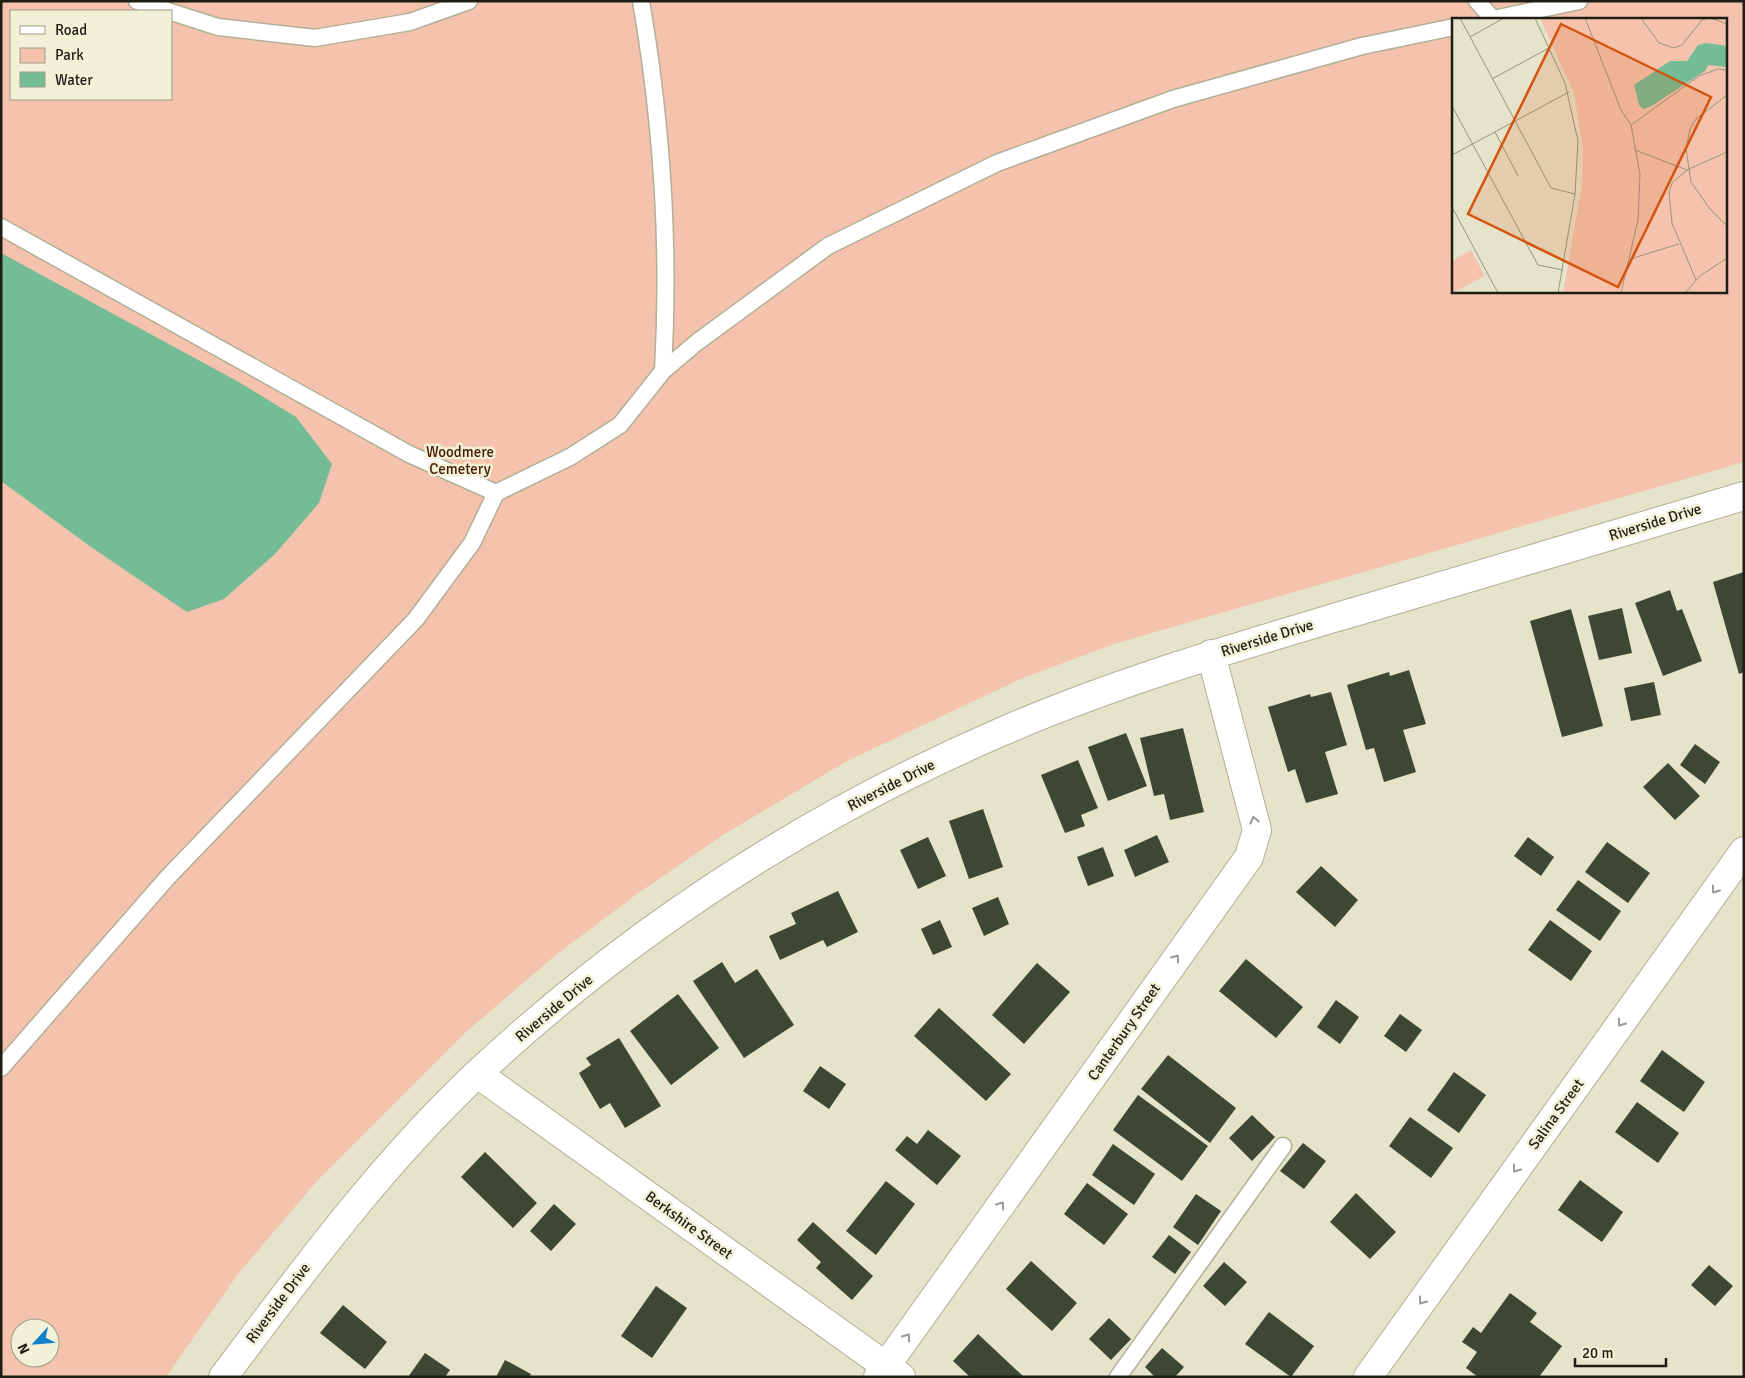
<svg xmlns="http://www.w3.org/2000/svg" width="1745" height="1378" viewBox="0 0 1745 1378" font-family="Signika,sans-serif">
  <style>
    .green { fill: #f5c3ad; fill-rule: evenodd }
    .water { fill: #73bc95 }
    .building { fill: #3d4734 }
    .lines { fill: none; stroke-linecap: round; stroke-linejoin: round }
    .lane-casing { stroke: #b2af97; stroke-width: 19 }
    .street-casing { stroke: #b2af97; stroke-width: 30 }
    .lane { stroke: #fff; stroke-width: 16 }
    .street { stroke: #fff; stroke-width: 28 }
    .oneway { stroke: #9a9995 }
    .labels { text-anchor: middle; stroke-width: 5; stroke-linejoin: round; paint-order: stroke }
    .park-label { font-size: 15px; fill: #451b04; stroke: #f2f0d6 }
    .street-label { font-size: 15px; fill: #1e1d14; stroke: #f2f0d6 }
    .inset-road { fill: none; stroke: #959481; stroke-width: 1 }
    .view { fill: #d4530d; fill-opacity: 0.15; stroke: #d4530d; stroke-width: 2.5 }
    .inset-edge { fill: none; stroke: #1e1d14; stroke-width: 2.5 }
  </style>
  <rect width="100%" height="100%" fill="#e5e3c9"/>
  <path class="green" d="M1 1H1744V462L1114 644 1023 678 847 761 723 835 637 894 557 954 466 1032 316 1182 238 1274 166 1377H1ZM11 11H171V99H11ZM1454 19H1726V291H1454ZM20 1328H50V1358H20Z"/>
  <path class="water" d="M1 253 237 381 296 417 332 464 319 503 275 554 224 599 187 612 91 547 1 481Z"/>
  <path class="building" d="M1744 572V672L1739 674 1713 582Z
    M1670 590 1677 611 1682 609 1702 661 1663 676 1635 603Z
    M1622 608 1632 653 1599 660 1588 616Z
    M1571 609 1603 726 1562 737 1530 621Z
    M1409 670 1426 724 1403 730 1416 772 1384 782 1374 748 1366 750 1347 685 1389 672 1390 676Z
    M1654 682 1661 715 1631 721 1624 688Z
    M1331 692 1347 745 1325 752 1338 794 1306 803 1295 769 1288 772 1268 707 1310 694 1311 697Z
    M1183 728 1204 812 1170 820 1164 794 1154 796 1140 738Z
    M1126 733 1147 786 1108 801 1088 747Z
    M1695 744 1720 762 1705 784 1680 765Z
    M1078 760 1098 808 1081 815 1085 826 1065 833 1041 775Z
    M1668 763 1700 796 1675 820 1643 787Z
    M983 809 1003 867 969 879 949 821Z
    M1157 835 1169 862 1135 877 1124 850Z
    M928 837 946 876 918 889 900 850Z
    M1528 837 1554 857 1541 876 1514 856Z
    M1607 842 1650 873 1628 903 1585 872Z
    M1103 847 1114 876 1088 886 1077 857Z
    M1321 866 1358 900 1335 927 1296 892Z
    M1578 880 1621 911 1600 941 1556 910Z
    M838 891 858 932 827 947 823 940 780 960 769 936 796 924 791 913Z
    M998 897 1009 924 984 936 972 908Z
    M940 920 952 947 933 955 921 929Z
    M1550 920 1592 951 1571 981 1528 950Z
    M1246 959 1303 1007 1276 1038 1219 991Z
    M722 962 735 983 757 969 794 1025 744 1058 693 981Z
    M1037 963 1070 992 1024 1044 992 1015Z
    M678 994 719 1048 671 1085 630 1031Z
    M1336 1000 1359 1017 1340 1044 1317 1027Z
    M939 1008 1011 1074 986 1101 914 1036Z
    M1400 1014 1422 1030 1406 1052 1384 1036Z
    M619 1038 661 1106 625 1128 610 1103 600 1109 579 1073 591 1065 586 1058Z
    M1662 1050 1705 1082 1684 1112 1640 1081Z
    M1168 1055 1236 1108 1210 1143 1141 1089Z
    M820 1066 846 1084 829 1109 803 1091Z
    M1454 1072 1486 1095 1459 1133 1427 1110Z
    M1138 1095 1208 1146 1182 1181 1113 1130Z
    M1637 1102 1679 1133 1658 1163 1615 1132Z
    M1252 1115 1275 1137 1252 1161 1229 1138Z
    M1410 1117 1453 1148 1431 1178 1389 1146Z
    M928 1130 961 1156 937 1185 895 1150 907 1136 917 1144Z
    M1303 1143 1326 1161 1304 1189 1280 1171Z
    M1113 1144 1155 1174 1134 1205 1092 1175Z
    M485 1152 537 1203 513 1228 461 1177Z
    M1580 1180 1623 1212 1602 1242 1558 1210Z
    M886 1181 915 1204 876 1255 846 1231Z
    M1087 1183 1128 1214 1104 1245 1064 1214Z
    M1356 1193 1396 1232 1370 1259 1330 1222Z
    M1196 1194 1221 1211 1198 1245 1173 1227Z
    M554 1204 576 1224 551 1251 530 1231Z
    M813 1222 873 1276 852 1300 816 1268 821 1262 797 1240Z
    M1169 1235 1191 1252 1175 1274 1152 1257Z
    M1031 1261 1077 1303 1052 1331 1006 1289Z
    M1224 1262 1247 1282 1225 1306 1203 1286Z
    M1709 1265 1733 1286 1715 1306 1691 1285Z
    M656 1286 687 1308 652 1358 621 1336Z
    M1510 1293 1537 1313 1530 1322 1562 1346 1539 1377H1478L1466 1368 1477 1352 1462 1342 1473 1327 1481 1333Z
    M343 1305 387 1342 365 1369 320 1333Z
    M1269 1312 1314 1346 1291 1377 1245 1344Z
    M1109 1318 1131 1339 1111 1360 1089 1339Z
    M978 1334 1024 1377H970L953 1361Z
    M1162 1348 1184 1367 1175 1377H1155L1145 1367Z
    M425 1353 450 1370 445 1377H408Z
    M505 1360 531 1374 529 1377H496Z"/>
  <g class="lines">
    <g class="lane-casing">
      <path id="lane" d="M137 1 168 11
        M641 1C662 123 670 248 663 371
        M1477 1 1493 19
        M171 12 218 27 315 38 410 22 469 1
        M1493 19 1579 1
        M1 227 409 454 496 493
        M1 1068 168 877 416 619 472 543 496 493 570 457 620 425 663 371 696 343 828 246 997 163 1173 99 1362 46 1454 27
        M1118 1377 1283 1146"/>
    </g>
    <g class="street-casing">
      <path id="street" d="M478 1074 901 1377
        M223 1377C303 1271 382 1163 479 1072 632 930 809 815 1001 732 1118 681 1240 646 1361 610 1489 572 1616 534 1744 496
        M878 1377 1249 857 1257 830 1211 654
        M1368 1377 1744 851"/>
    </g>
    <use href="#lane" class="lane"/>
    <use href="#street" class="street"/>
  </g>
  <defs><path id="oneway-chevron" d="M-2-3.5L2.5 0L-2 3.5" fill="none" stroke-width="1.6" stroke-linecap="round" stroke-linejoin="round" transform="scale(1.25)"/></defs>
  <g class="oneway">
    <use href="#oneway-chevron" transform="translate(1254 820) rotate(-104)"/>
    <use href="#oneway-chevron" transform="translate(1715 890) rotate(126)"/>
    <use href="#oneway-chevron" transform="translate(1176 958) rotate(-55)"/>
    <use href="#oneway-chevron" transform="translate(1621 1023) rotate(126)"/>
    <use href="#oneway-chevron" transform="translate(1516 1169) rotate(126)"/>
    <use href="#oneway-chevron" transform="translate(1001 1205) rotate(-55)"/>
    <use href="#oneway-chevron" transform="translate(1422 1301) rotate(126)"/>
    <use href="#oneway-chevron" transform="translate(907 1337) rotate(-55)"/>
  </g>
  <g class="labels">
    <g class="park-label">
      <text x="460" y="457">Woodmere<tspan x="460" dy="17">Cemetery</tspan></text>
    </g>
    <g class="street-label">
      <text transform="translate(1655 522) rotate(-17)" y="5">Riverside Drive</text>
      <text transform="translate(1267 638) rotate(-17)" y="5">Riverside Drive</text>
      <text transform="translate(891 785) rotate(-27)" y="5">Riverside Drive</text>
      <text transform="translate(554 1008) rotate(-40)" y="5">Riverside Drive</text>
      <text transform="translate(1124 1032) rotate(-55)" y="5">Canterbury Street</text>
      <text transform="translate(1556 1114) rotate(-54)" y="5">Salina Street</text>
      <text transform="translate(689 1225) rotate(36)" y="5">Berkshire Street</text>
      <text transform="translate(278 1303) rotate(-53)" y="5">Riverside Drive</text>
    </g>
  </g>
  <g transform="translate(1452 18)">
    <rect width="275" height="275" fill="#e5e3c9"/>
    <path d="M88 0H275V275H111L130 166 131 131 122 75ZM19 232 33 258 0 275V243Z" fill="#f5c3ad"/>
    <path d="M254 25 275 28V49L256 47 253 53 198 89 191 91 187 87 182 67 218 43H235L246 27Z" fill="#73bc95"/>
    <path class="inset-road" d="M8 0 99 170 123 176M83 0 113 65 126 123 123 176 106 275M133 0 169 92 179 107 188 156 186 202 169 275M189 0 207 25 222 30 230 27 250 2 256 0M259 0 275 6M18 19 52 0M40 61 97 30M275 77 244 101 238 111 234 131 239 164 258 191 275 208M0 88 86 247 111 252M179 107 247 58 266 51 275 52M43 114 66 158M183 132 235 152M0 137 117 74M0 189 46 275M178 241 227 226M244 262 220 205 217 174 220 165 235 152 275 134M233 275 248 258 275 240"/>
    <path class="view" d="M109 6 259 79 166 269 16 196Z"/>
    <rect width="275" height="275" class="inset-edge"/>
  </g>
  <rect width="1745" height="1378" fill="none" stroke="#1e1d14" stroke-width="5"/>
  <rect x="10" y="10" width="162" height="90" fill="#f2f0d6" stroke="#9d9c88"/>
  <rect x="20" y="26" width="25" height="8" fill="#ffffff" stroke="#9d9c88"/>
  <text x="55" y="35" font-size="15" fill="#1e1d14">Road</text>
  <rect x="20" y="48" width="25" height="15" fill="#f5c3ad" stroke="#9d9c88"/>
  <text x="55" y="60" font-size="15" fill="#1e1d14">Park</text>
  <rect x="20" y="72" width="25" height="15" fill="#73bc95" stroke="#9d9c88"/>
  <text x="55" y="85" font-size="15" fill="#1e1d14">Water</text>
  <g transform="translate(35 1343) rotate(244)"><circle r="24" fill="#f2f0d6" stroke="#9d9c88"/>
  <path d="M0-4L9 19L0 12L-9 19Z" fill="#1080c9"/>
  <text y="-8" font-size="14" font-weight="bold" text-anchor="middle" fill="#1e1d14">N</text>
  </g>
  <path d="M1575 1358v8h91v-8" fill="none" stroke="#1e1d14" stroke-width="2.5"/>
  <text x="1582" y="1358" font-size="15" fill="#1e1d14" stroke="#f2f0d6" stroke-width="4" paint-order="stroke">20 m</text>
</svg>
